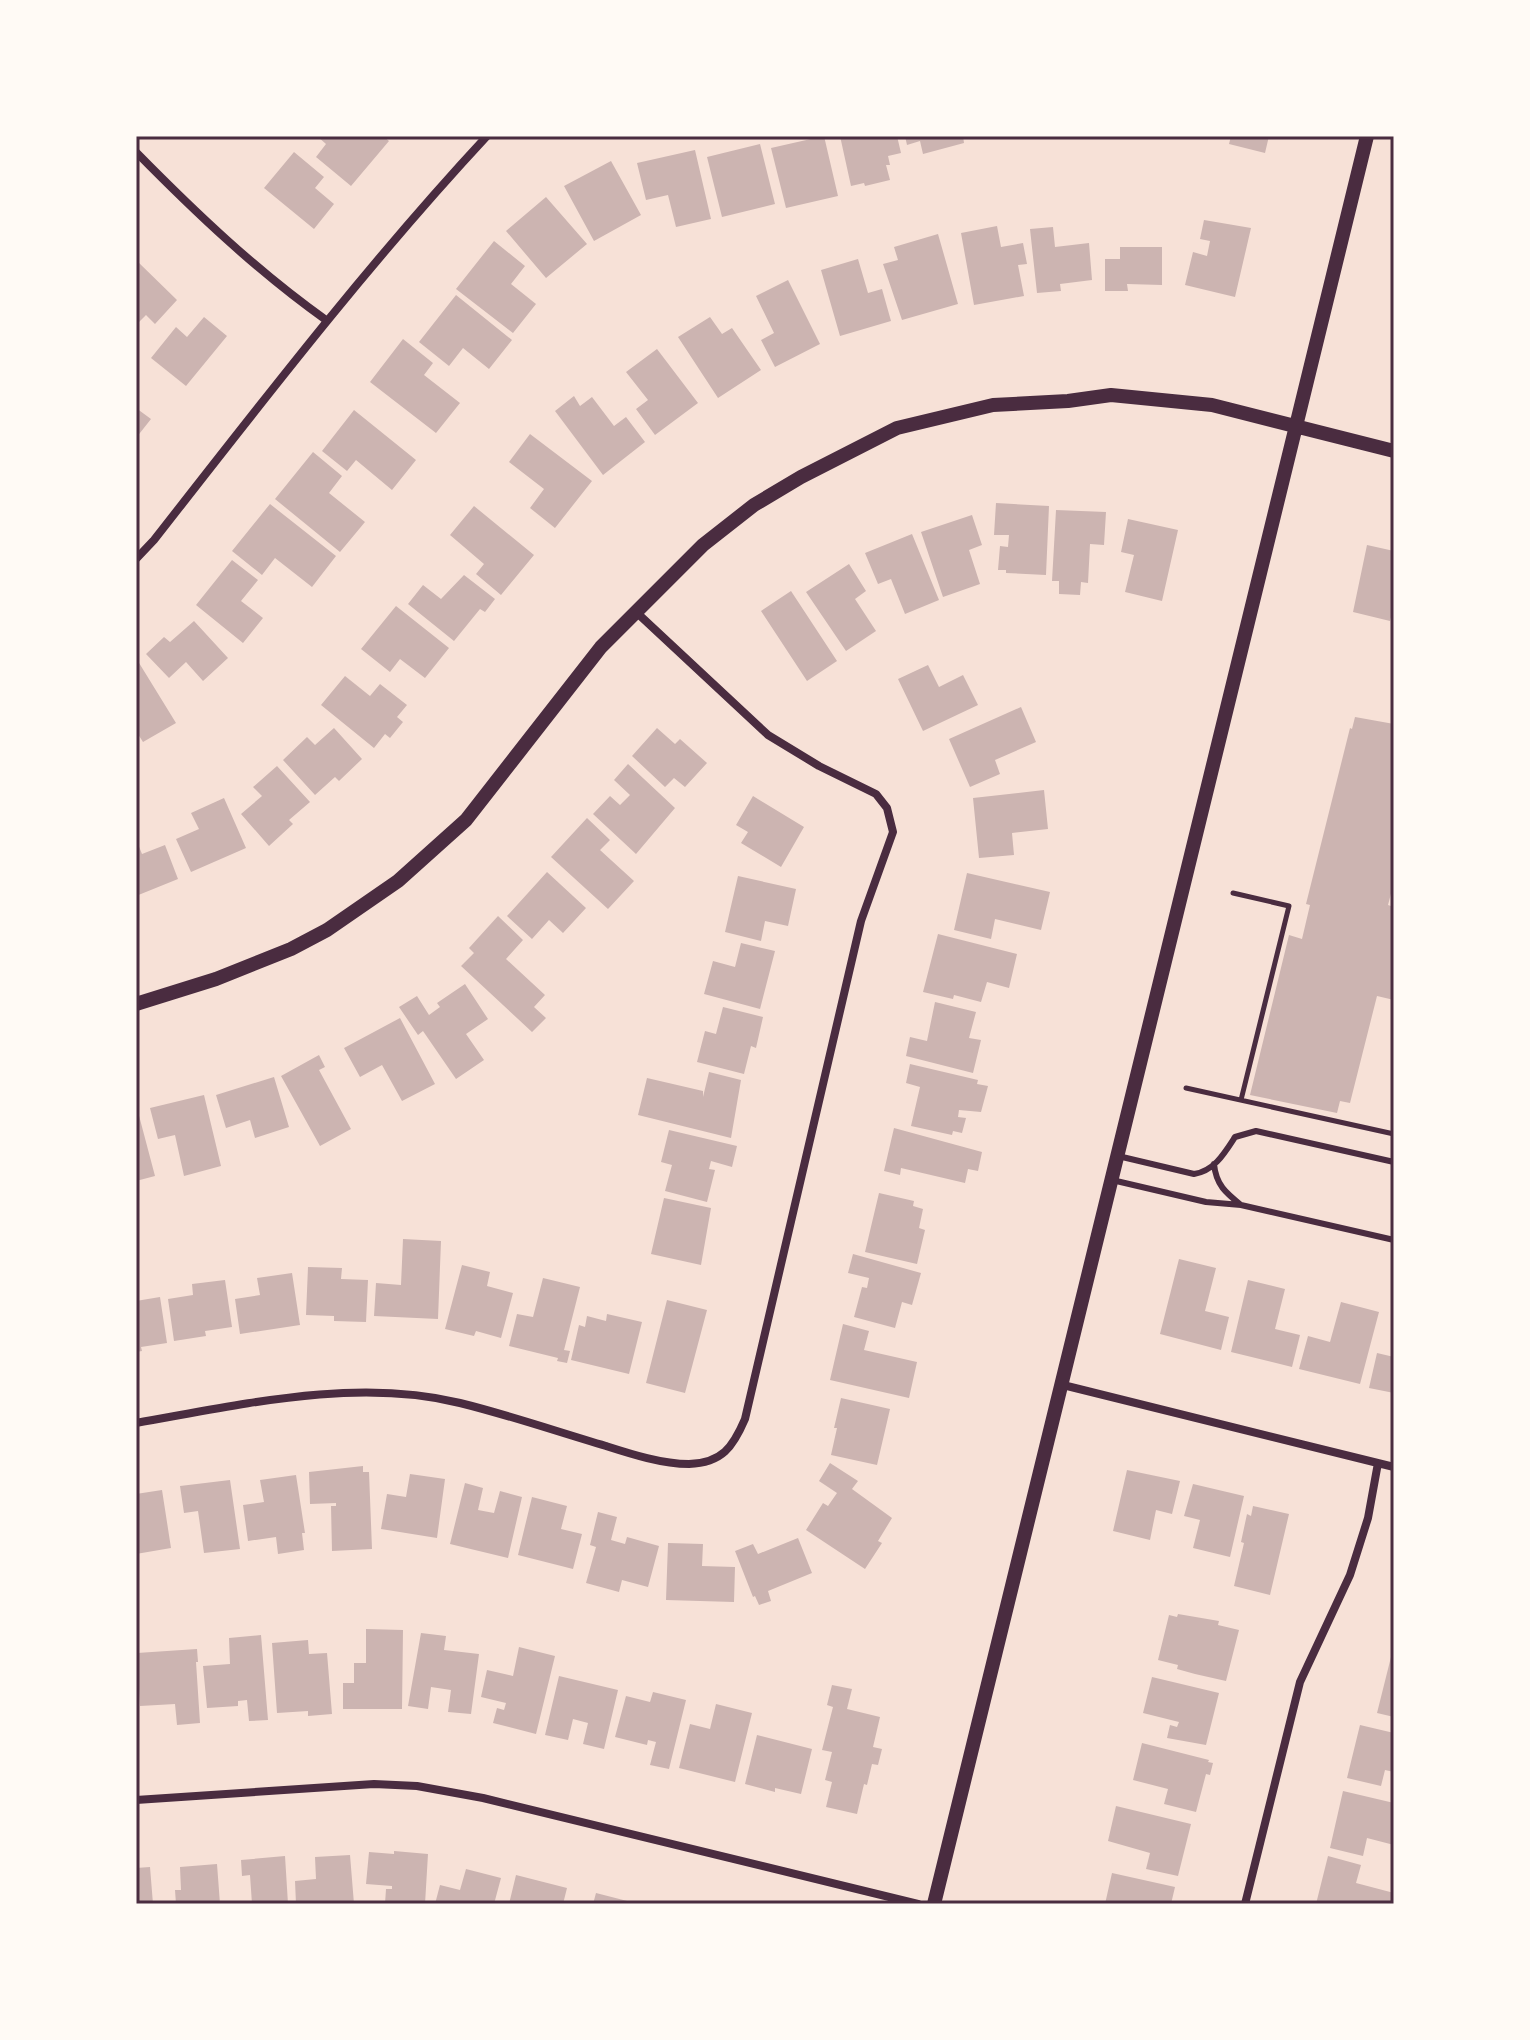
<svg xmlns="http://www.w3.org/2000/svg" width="1530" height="2040" viewBox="0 0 1530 2040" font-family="Roboto,sans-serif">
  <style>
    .building { fill: #ccb4b1 }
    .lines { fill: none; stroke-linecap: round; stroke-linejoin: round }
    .path { stroke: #4a2c40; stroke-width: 5 }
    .service { stroke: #4a2c40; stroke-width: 6 }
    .minor { stroke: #4a2c40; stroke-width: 8 }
    .tertiary { stroke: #4a2c40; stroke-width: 14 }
    .neatline { fill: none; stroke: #4a2c40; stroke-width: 3 }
  </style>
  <rect width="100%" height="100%" fill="#f7e1d7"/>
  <path class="building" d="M317 136H383L389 141 351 186 316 157 326 144Z
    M824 136 838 196 786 208 771 148Z
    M840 136H897L901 153 888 156 890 165H886L890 180 865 186 864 183 851 186Z
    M905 136H963L964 143 923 154 920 141 907 145Z
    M1231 136H1269L1265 153 1229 144Z
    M760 144 775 204 722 217 707 157Z
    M695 150 711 219 676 227 668 195 646 200 637 163Z
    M294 152 324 177 315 188 334 204 314 229 264 188Z
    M611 161 641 215 594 241 564 186Z
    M546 197 587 244 546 278 506 231Z
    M1204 220 1251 228 1235 297 1185 285 1193 252 1207 256 1210 241 1200 239Z
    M997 226 1001 247 1023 243 1027 264 1018 265 1024 296 974 305 961 233Z
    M1053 227 1055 247 1089 243 1092 280 1060 284 1061 291 1037 293 1030 229Z
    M938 234 958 304 902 320 883 264 898 260 894 247Z
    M494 241 525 266 511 284 536 304 513 333 456 289Z
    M1120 247H1162V285L1127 284 1128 291H1105V259H1120Z
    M858 259 868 293 882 289 891 321 840 336 821 270Z
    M136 260 177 300 155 324 146 315 136 325Z
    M788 280 820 344 775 367 761 340 774 333 756 296Z
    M456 295 512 340 489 369 463 348 449 366 419 342Z
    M204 317 227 336 186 386 151 358 176 327 187 337Z
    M710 317 722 334 732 328 761 370 718 398 678 337Z
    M403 339 433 363 424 375 460 403 436 433 370 382Z
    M657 349 698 403 655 435 636 409 648 400 626 372Z
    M574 396 580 406 592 397 614 426 626 417 645 442 603 475 555 411Z
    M136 408 151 419 136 438Z
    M354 410 416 460 392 490 356 460 347 471 322 451Z
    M530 434 592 481 555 528 530 508 544 489 509 462Z
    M313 452 342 476 329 493 365 522 340 552 275 499Z
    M996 503 1049 506 1046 575 1006 573V570H998L1000 546 1008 547 1009 535H994Z
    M270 504 336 556 312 587 275 558 262 575 232 551Z
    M474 506 534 555 501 595 476 574 484 564 450 535Z
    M1056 510 1106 512 1104 545 1090 544 1088 583 1081 582 1080 595 1059 594V581H1052Z
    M972 515 982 545 969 550 980 584 943 597 921 532Z
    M1128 519 1178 530 1162 601 1125 592 1134 555 1121 552Z
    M912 534 939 600 905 614 891 579 878 584 865 553Z
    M1367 545 1394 551V606L1390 621 1353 612Z
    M232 560 258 580 241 601 263 618 243 643 196 605Z
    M849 564 866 591 855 599 876 631 846 651 806 592Z
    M464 575 495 599 485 612 480 609 454 641 408 604 423 585 441 599Z
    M791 591 837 661 807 681 761 611Z
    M396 606 449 648 425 678 400 659 390 672 361 649Z
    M194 621 228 658 203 681 186 662 169 678 146 654 164 637 170 642Z
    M136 658 176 723 143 742 136 731Z
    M928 665 939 687 963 675 978 705 923 731 898 679Z
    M345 676 370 696 380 684 407 705 397 717 403 722 390 738 385 734 374 748 321 705Z
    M1021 707 1036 742 995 760 1000 774 970 787 949 739Z
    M1355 717 1394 724V882L1388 905 1394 907V1000L1377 996 1350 1103 1340 1101 1337 1113 1250 1095 1289 935 1302 939 1310 905 1306 904 1350 728 1352 729Z
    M334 728 362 759 339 781 335 777 315 795 283 760 307 737 315 745Z
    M657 728 675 744 680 739 707 763 685 787 674 778 665 787 632 756Z
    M628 764 675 808 636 854 593 814 610 796 620 805 630 795 614 780Z
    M277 766 310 802 289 820 293 824 269 846 241 814 262 796 253 787Z
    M1044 790 1048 829 1012 833 1014 855 979 858 973 798Z
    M753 796 804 827 781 867 741 843 748 832 736 825Z
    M224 798 246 848 191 872 176 839 199 829 191 813Z
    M587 818 610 840 600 850 634 881 608 909 551 857Z
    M136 839 142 854 165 845 178 879 136 896Z
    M547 872 586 908 563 933 549 920 532 939 507 916Z
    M967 873 1050 892 1041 930 995 919 991 939 954 930Z
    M738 876 796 889 788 926 765 921 761 941 725 932Z
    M498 916 523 940 506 959 545 995 534 1007 546 1018 532 1032 461 966 474 953 469 948Z
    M938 934 1017 954 1009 988 987 982 981 1002 954 995 953 999 923 992Z
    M741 943 775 951 760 1009 704 994 713 961 735 967Z
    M465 984 488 1019 466 1034 484 1060 456 1079 423 1031 418 1035 399 1007 417 996 429 1015 440 1007 437 1003Z
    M935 1002 976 1012 969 1038 981 1040 973 1073 906 1056 910 1037 927 1041Z
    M723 1007 763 1017 756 1048 751 1046 744 1074 697 1062 705 1031 716 1034Z
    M400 1018 435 1084 402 1101 382 1065 360 1077 344 1048Z
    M319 1055 325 1067 319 1070 351 1129 320 1146 281 1076Z
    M910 1064 978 1080 977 1084 988 1086 981 1112 959 1110 958 1117 966 1118 962 1133 953 1131 952 1135 911 1126 920 1087 906 1083Z
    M709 1072 741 1080 731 1138 638 1115 647 1078 703 1091V1097Z
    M274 1077 289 1127 255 1138 250 1120 226 1128 216 1095Z
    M204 1095 221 1166 184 1176 175 1135 158 1139 150 1108Z
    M137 1108 155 1176 136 1181V1109Z
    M894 1128 982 1152 978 1171 968 1169 965 1183 901 1168 900 1175 884 1171Z
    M669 1130 737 1146 732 1167 711 1161 709 1169 715 1170 707 1202 665 1191 672 1165 661 1162Z
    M879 1193 914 1201 913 1206 923 1209 919 1228 925 1230 917 1264 865 1252Z
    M664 1198 711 1208 701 1265 651 1254Z
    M403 1239 441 1241 438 1319 374 1316 376 1283 401 1285Z
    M853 1254 921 1273 912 1305 902 1302 895 1328 854 1317 862 1287 867 1288 869 1278 848 1273Z
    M1179 1259 1216 1268 1205 1311 1229 1317 1221 1350 1160 1334Z
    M462 1265 490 1272 487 1286 513 1293 501 1338 476 1331 474 1336 445 1329Z
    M308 1267 342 1268 341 1279 368 1280 366 1322 334 1321V1316L306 1315Z
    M292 1273 300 1325 240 1334 235 1299 260 1295 257 1278Z
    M543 1278 580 1287 564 1350 570 1351 567 1363 557 1361 558 1358 509 1346 517 1314 533 1317Z
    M225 1280 232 1327 205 1331 206 1336 174 1341 168 1299 193 1295 192 1284Z
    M1248 1280 1285 1289 1275 1329 1300 1335 1292 1367 1231 1352Z
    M160 1297 167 1343 141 1347 142 1351 136 1352V1301Z
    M667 1300 707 1310 685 1393 646 1383Z
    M1341 1302 1379 1312 1360 1384 1299 1369 1308 1336 1330 1342Z
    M607 1314 642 1322 629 1374 571 1360 579 1325 585 1327 587 1316 606 1321Z
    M843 1324 869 1331 864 1350 917 1362 909 1398 830 1380Z
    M1377 1353 1394 1357V1393L1369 1388Z
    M841 1398 890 1409 877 1465 831 1455 837 1428H834Z
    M830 1463 858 1481 852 1489 892 1518 878 1541 882 1543 865 1569 806 1530 823 1503 828 1506 837 1493 819 1481Z
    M363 1466V1472H369L372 1549 332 1551 331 1506H336V1503L310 1504 309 1472Z
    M1127 1470 1180 1481 1172 1514 1156 1510 1150 1540 1113 1531Z
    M410 1474 445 1479 437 1538 381 1529 387 1494 406 1497Z
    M296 1475 305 1533H302L304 1550 278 1554 276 1537 248 1541 243 1505 264 1502 260 1480Z
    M230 1480 240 1549 204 1553 198 1511 184 1513 180 1486Z
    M465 1483 483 1488 478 1510 494 1513 500 1491 522 1497 508 1558 450 1544Z
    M1193 1484 1244 1496 1230 1557 1193 1548 1200 1520 1184 1516Z
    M162 1490 171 1548 136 1554V1494Z
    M532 1497 567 1506 561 1529 582 1534 573 1569 518 1555Z
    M1253 1506 1289 1514 1270 1595 1234 1586 1244 1543 1241 1542 1247 1514 1251 1516Z
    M598 1512 617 1517 611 1540 625 1544 627 1537 659 1546 648 1587 622 1580 619 1592 586 1583 596 1547 590 1545Z
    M798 1538 812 1573 768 1591 771 1601 759 1605 755 1596 753 1597 735 1551 753 1544 758 1554Z
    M668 1543 703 1544 702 1566 735 1567 734 1602 666 1600Z
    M1178 1614 1219 1621 1218 1625 1239 1630 1226 1681 1195 1674 1177 1669 1178 1665 1158 1660 1169 1615 1177 1617Z
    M366 1629 403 1630 402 1709H343V1683H354V1663H366Z
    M421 1633 446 1636 444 1650 479 1654 471 1714 448 1712 451 1690 431 1687 428 1709 408 1706Z
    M261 1635 268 1720 249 1721 247 1700 238 1701V1706L207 1708 203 1666 230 1664 229 1638Z
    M308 1640 309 1654 327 1653 332 1714 308 1716V1711L277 1713 272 1643Z
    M519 1647 555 1656 536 1734 493 1723 497 1708 504 1710 506 1703 481 1697 487 1670 513 1676Z
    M197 1649 198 1662H196L200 1723 177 1725 175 1704 140 1706 137 1653Z
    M1391 1657 1394 1658V1717L1377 1713Z
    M559 1676 618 1690 604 1749 583 1744 588 1723 573 1719 568 1740 545 1735Z
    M1152 1677 1219 1693 1206 1745 1167 1738 1170 1725 1177 1727 1179 1722 1143 1713Z
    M832 1685 852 1689 847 1709 880 1717 873 1747 882 1749 878 1765 872 1764 867 1785 864 1784 857 1814 826 1807 832 1782 825 1780 832 1752 822 1750 833 1707 827 1705Z
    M653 1692 686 1700 669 1769 650 1765 656 1742 648 1740 647 1745 615 1737 626 1696 650 1702Z
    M716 1704 752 1713 735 1782 679 1768 690 1724 710 1729Z
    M1360 1725 1394 1733V1772L1385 1770 1381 1786 1347 1778Z
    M757 1735 812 1749 801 1794 775 1788V1792L745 1784Z
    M1142 1743 1209 1760 1208 1762 1213 1763 1210 1775 1206 1774 1196 1812 1164 1804 1168 1789 1133 1780Z
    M1343 1791 1394 1803V1845L1367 1838 1363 1856 1330 1848Z
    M1116 1806 1191 1824 1178 1876 1146 1869 1150 1853 1108 1841Z
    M394 1851 428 1854 425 1904H385L386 1889H392V1886L366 1884 369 1852 394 1854Z
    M350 1855 354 1904H296L295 1881 316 1879 315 1857Z
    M285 1856 288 1904H252L250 1875 242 1876 241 1860Z
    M1328 1856 1361 1865 1356 1883 1394 1893V1904H1316Z
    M217 1864 220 1904H176L175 1890H181L180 1867Z
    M150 1867 153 1904H136V1868Z
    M466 1869 501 1878 494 1904H435L440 1885 460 1890Z
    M1112 1873 1175 1887 1171 1904H1105Z
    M516 1875 567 1888 563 1904H509Z
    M596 1893 635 1903V1904H593Z"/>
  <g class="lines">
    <path class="path" d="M1233 893 1289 906 1241 1100
      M1186 1088 1394 1134"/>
    <path class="service" d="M1118 1156 1194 1174C1214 1171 1224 1154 1235 1137L1256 1131 1394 1162
      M1214 1164C1216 1185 1226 1193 1241 1205
      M1112 1180 1206 1202 1241 1205 1394 1240"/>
    <path class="minor" d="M136 152C195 212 257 271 326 320
      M136 559 154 540C262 402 368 264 487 136
      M1063 1385 1394 1467
      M136 1423C240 1405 356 1377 460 1403 509 1415 558 1432 606 1446 631 1454 662 1464 689 1464 722 1463 733 1447 745 1419L861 921 893 832 887 808 876 794 819 766 768 735 635 611
      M136 1800 374 1784 417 1786 483 1798 918 1904
      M1245 1904 1300 1682 1350 1575 1368 1518 1378 1463"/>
    <path class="tertiary" d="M136 1004 216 979 291 949 327 930 398 881 466 820 601 647 703 545 754 505 801 477 897 428 993 405 1068 401 1111 395 1212 405 1394 451
      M934 1904C1080 1315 1219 724 1367 136"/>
  </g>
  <rect width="1530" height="2040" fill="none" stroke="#fffaf5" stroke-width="276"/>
  <rect x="138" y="138" width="1254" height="1764" class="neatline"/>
</svg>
